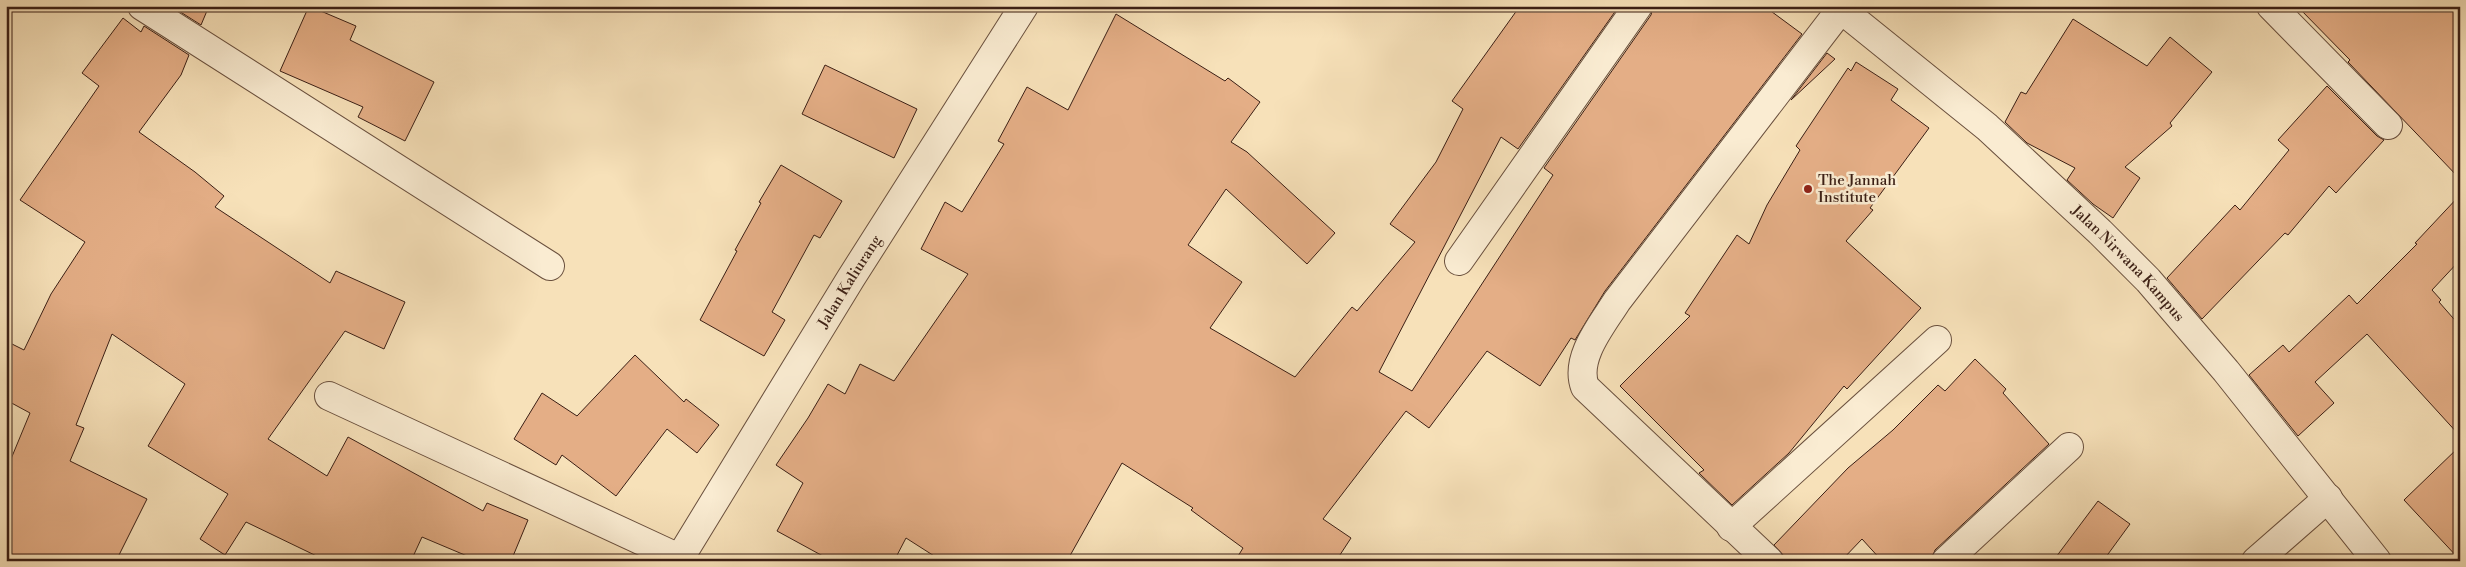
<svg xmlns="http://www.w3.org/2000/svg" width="2466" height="567" viewBox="0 0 2466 567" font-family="'Libre Bodoni',serif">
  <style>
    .building { fill: #e4ae86; stroke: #3b1f15 }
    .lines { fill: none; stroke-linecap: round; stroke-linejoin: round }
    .street-casing { stroke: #6a503e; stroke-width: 30 }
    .street { stroke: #faecd2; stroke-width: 28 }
    .poi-dot { fill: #8f2418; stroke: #faecd2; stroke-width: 2 }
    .labels { text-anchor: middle; stroke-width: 5; stroke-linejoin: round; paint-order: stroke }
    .poi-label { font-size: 15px; fill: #3b1f15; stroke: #faecd2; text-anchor: start }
    .street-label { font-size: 15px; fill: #3b1f15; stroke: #faecd2 }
  </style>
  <rect width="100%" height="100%" fill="#f7e1b9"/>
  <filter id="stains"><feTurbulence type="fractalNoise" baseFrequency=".004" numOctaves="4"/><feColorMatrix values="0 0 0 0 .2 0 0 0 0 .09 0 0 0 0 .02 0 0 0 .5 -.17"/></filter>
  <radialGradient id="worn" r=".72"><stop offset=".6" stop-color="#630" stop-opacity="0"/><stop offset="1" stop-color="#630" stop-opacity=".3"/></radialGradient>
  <path class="building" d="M171 6H209L201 25Z
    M309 6 356 26 350 40 434 82 405 141 358 117 363 107 280 71Z
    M1520 6H1619L1518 149 1501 137 1379 372 1412 391 1553 175 1544 168 1651 15 1653 6H1764L1802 34 1605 291 1575 340 1571 338 1540 386 1487 351 1429 428 1406 411 1323 519 1351 538 1336 561H1235L1243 548 1191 510 1193 508 1122 463 1067 561H942L906 538 894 561H832L777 531 803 483 776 465 808 418 828 384 845 394 860 364 894 381 968 274 921 249 945 202 962 212 1004 144 998 141 1027 87 1068 110 1116 14 1225 81 1228 78 1260 102 1231 142 1247 152 1335 233 1307 264 1226 189 1188 245 1242 282 1210 328 1295 377 1352 307 1357 311 1415 242 1390 224 1436 162 1463 109 1452 101Z
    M2297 6H2460V179L2348 62 2350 60Z
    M123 18 141 32 144 26 189 55 181 75 139 132 195 172 224 196 215 207 330 283 336 271 405 302 384 349 345 331 268 439 327 476 348 437 483 511 487 503 528 520 511 561H479L422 537 411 561H327L246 522 225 555 200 539 228 494 148 446 185 384 112 334 76 425 84 428 70 461 147 499 116 561H6V471L30 413 6 400V341L24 350 51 294 85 242 20 200 99 86 82 73Z
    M2073 19 2147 66 2170 37 2212 72 2170 123 2172 126 2125 167 2140 178 2113 218 2093 204 2067 180 2075 168 2027 143 2005 122 2021 92 2026 94Z
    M1827 53 1835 59 1791 100Z
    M1856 62 1898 89 1891 100 1929 128 1870 208 1873 210 1846 241 1921 308 1847 389 1844 386 1789 453 1732 505 1699 473 1704 470 1620 386 1690 316 1685 313 1737 235 1749 244 1767 205 1800 150 1796 146 1848 68 1851 71Z
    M825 65 917 109 894 158 802 114Z
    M2327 86 2377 136 2384 140 2336 193 2329 186 2288 235 2285 233 2202 319 2167 278 2235 205 2240 210 2289 150 2278 140Z
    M781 165 842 201 820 238 814 235 772 312 785 320 764 356 700 320 737 251 735 250 761 203 759 202Z
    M2460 195V260L2432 290 2441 300 2439 302 2460 326V436L2367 334 2315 382 2334 403 2298 436 2249 375 2283 345 2289 352 2349 295 2357 304 2417 244 2415 243Z
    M635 355 684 402 686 399 719 425 697 453 667 429 616 496 562 455 556 465 514 439 542 393 577 416Z
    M1975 359 2006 389 2003 393 2049 444 1935 550 1931 561H1882L1862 539 1841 561H1784V556L1774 545 1848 468 1893 430 1938 385 1945 391Z
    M2460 446V560L2404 500Z
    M2098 501 2130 524 2103 561H2053Z"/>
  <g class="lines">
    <g class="street-casing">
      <g id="street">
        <path d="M142 6 550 266"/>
        <path id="s1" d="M1837 6 1987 127 2100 232 2148 280 2226 371 2377 561"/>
        <path d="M2271 6 2388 125"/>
        <path d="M1459 261 1638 6"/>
        <path d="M329 396 679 558"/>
        <path d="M1731 527 1937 340"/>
        <path id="s2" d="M678 561 851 278 1024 6"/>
        <path d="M1769 561 1585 387C1574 358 1602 325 1617 301L1841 9"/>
        <path d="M1946 561 2069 447"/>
        <path d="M2256 561 2328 498"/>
      </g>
    </g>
    <use href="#street" class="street"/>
  </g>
  <circle class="poi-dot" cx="1808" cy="189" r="5"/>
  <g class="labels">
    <g class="poi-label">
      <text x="1818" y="185">The Jannah<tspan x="1818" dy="17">Institute</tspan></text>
    </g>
    <g class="street-label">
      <text dy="5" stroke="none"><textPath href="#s1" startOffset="389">Jalan Nirwana Kampus</textPath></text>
      <text dy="5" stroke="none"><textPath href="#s2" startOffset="328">Jalan Kaliurang</textPath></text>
    </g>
  </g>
  <rect width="2466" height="567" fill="none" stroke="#f7e1b9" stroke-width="25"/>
  <rect x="8" y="8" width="2451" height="552" fill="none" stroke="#3b1f15" stroke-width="2.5"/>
  <rect x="12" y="12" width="2441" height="542" fill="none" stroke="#3b1f15"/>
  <rect width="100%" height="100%" filter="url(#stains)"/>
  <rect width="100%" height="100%" fill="url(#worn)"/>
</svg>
